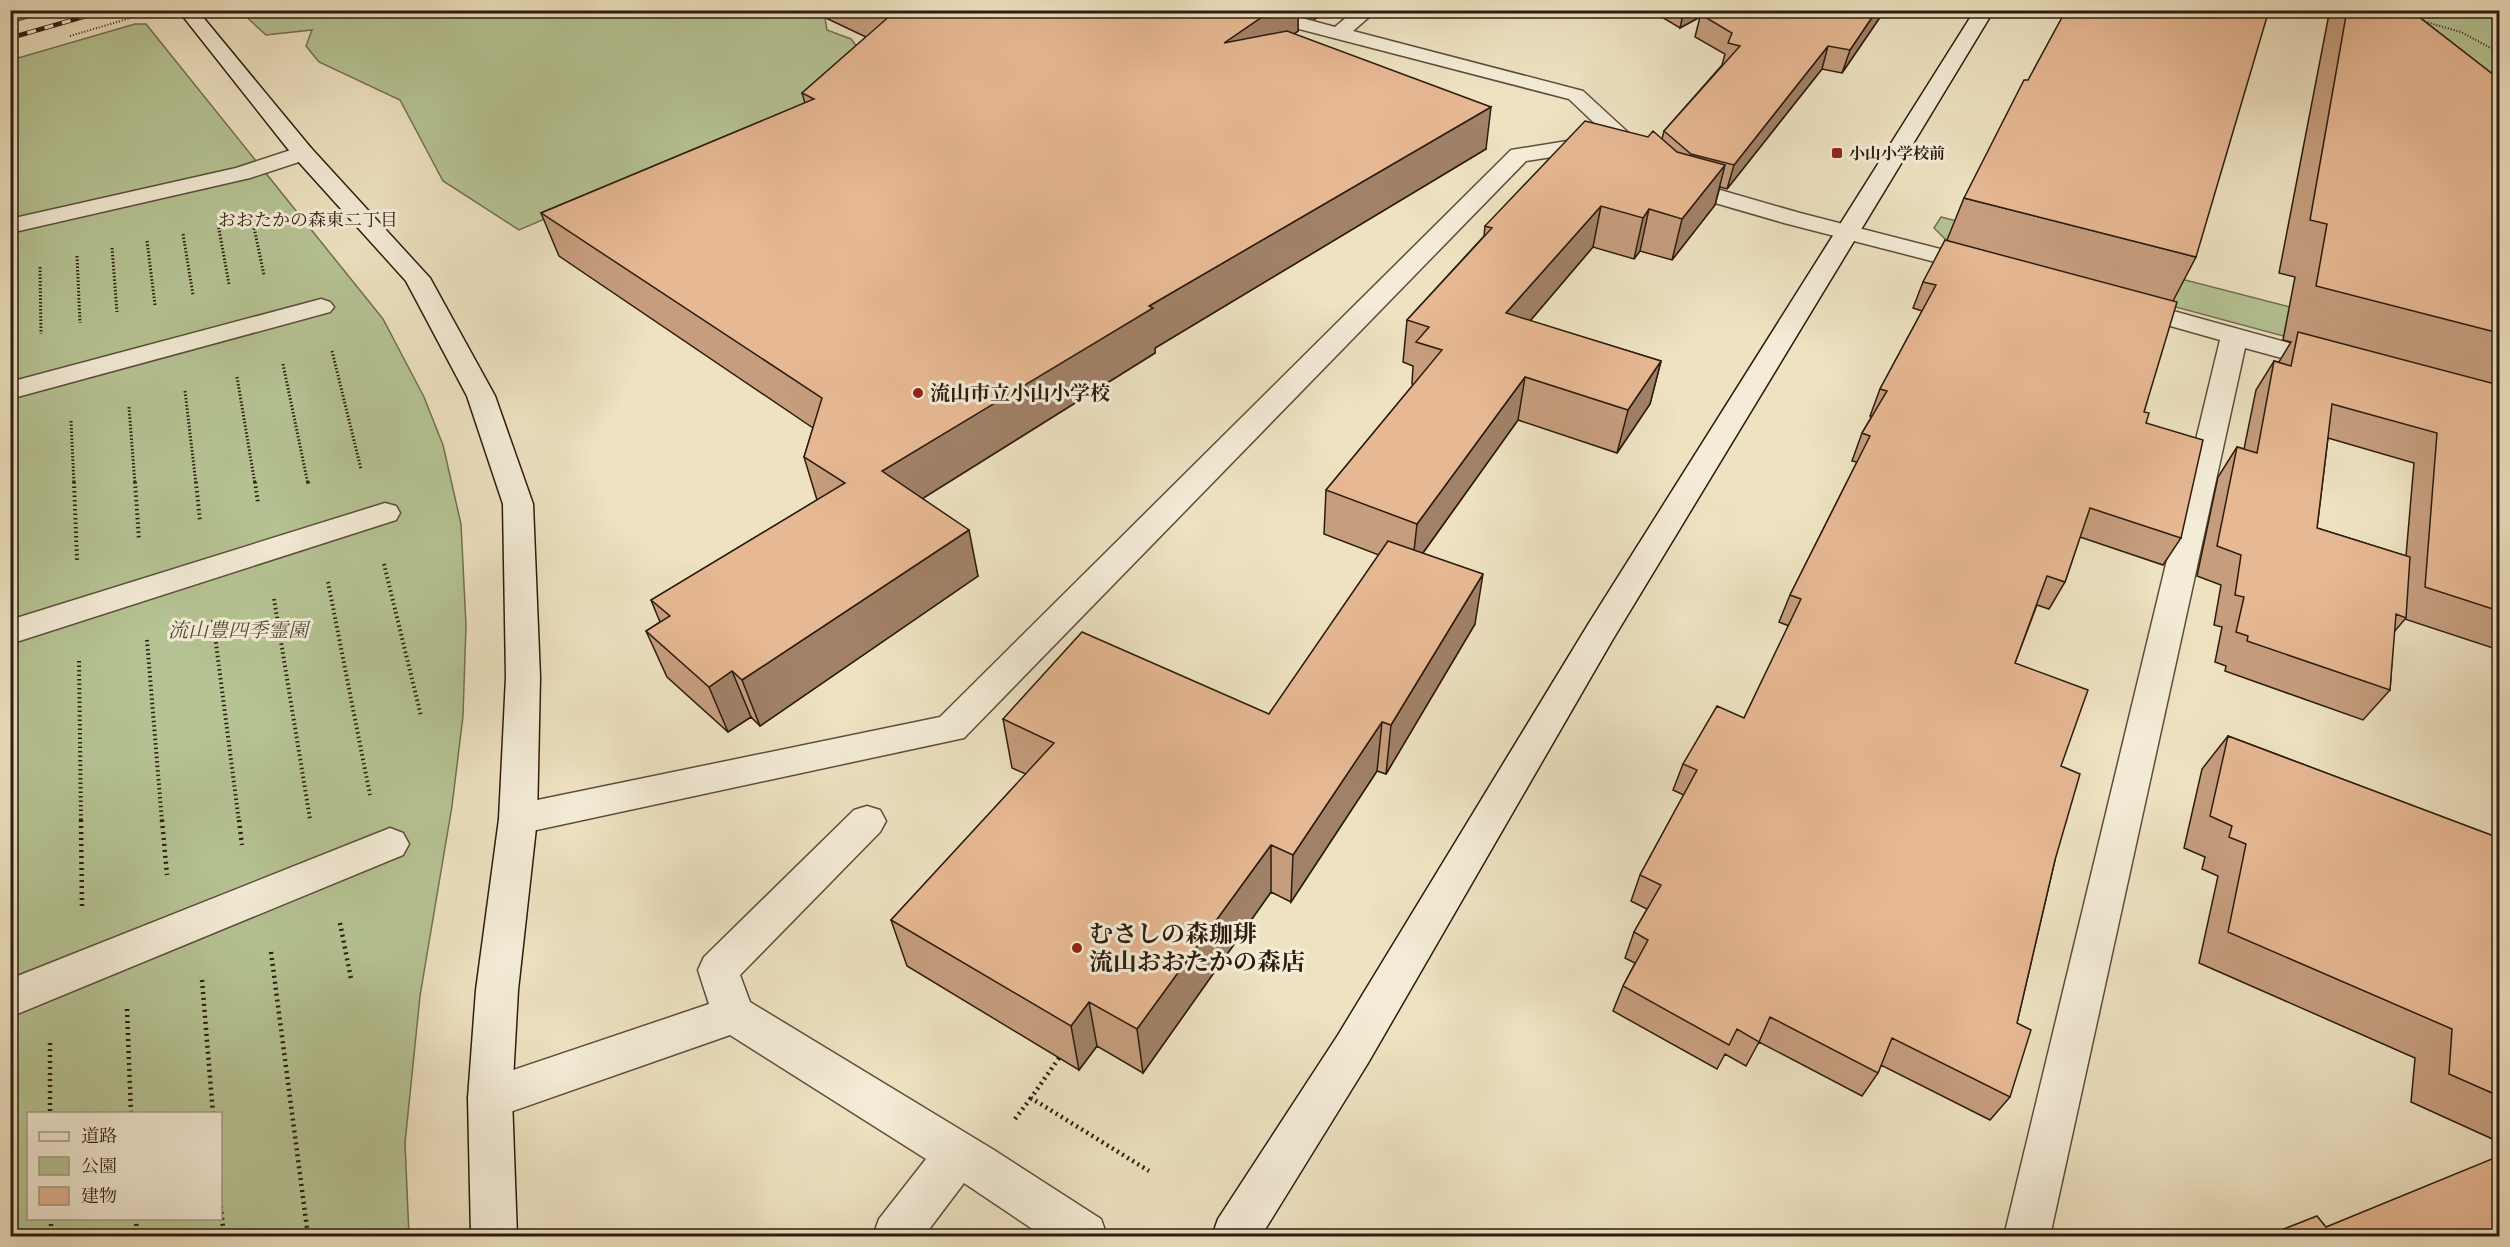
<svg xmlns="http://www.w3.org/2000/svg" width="2510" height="1247" viewBox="0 0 2510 1247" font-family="'IM FELL Double Pica','Noto Serif JP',serif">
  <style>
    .green { fill: #b6c494; stroke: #717052; stroke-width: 1.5; fill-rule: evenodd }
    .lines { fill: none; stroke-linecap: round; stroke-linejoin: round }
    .lane-casing { stroke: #5c4e3c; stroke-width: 3 }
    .street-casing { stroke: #5c4e3c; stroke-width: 3 }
    .secondary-casing { stroke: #2c1c0f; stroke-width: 3 }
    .path-far3 { stroke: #2c1c0f; stroke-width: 2; stroke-dasharray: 1 2; stroke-linecap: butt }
    .path-far2 { stroke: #2c1c0f; stroke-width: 3; stroke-dasharray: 1.5 2; stroke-linecap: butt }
    .path-far1 { stroke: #2c1c0f; stroke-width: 4; stroke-dasharray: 1.5 3; stroke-linecap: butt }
    .path { stroke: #2c1c0f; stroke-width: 4.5; stroke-dasharray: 2 4; stroke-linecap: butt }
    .lane { fill: #f4ecd7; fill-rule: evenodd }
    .street { fill: #f4ecd7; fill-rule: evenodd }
    .secondary { fill: #f4ecd7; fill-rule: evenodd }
    .rail-casing { stroke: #2c1c0f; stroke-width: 4.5 }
    .rail { stroke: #f4ecd7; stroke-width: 3; stroke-dasharray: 9; stroke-linecap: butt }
    .wall { fill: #c69e7e; stroke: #2c1c0f; stroke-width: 1.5; fill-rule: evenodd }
    .shaded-wall { fill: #a18167; stroke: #2c1c0f; stroke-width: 1.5 }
    .building { fill: #e6b893; stroke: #2c1c0f; stroke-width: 1.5 }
    .poi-dot { fill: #8f2418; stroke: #f4ecd7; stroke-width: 2 }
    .labels { text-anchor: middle; stroke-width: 6; stroke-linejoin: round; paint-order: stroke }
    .far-poi-label { font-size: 16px; font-weight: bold; fill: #2c1c0f; stroke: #f4ecd7; text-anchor: start }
    .far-neighbourhood-label { font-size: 18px; fill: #2c1c0f; stroke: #f4ecd7 }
    .poi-label { font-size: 20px; font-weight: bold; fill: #2c1c0f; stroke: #f4ecd7; text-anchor: start }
    .park-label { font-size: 20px; font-style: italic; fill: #554e37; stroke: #f4ecd7 }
    .near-poi-label { font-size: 24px; font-weight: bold; fill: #2c1c0f; stroke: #f4ecd7; text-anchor: start }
  </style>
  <rect width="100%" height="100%" fill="#eee2c1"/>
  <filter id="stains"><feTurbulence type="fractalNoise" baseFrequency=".00333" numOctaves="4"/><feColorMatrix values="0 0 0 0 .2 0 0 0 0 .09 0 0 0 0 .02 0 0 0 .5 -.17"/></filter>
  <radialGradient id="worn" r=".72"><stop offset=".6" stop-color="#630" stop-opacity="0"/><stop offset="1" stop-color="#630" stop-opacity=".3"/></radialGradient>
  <path class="green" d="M2354 10 2499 11V137Z
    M240 11H808L825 18 827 30 851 39 863 55 860 84 519 230 443 181 400 100 319 62 306 46 312 30 266 35Z
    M135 24H146L383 319 424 397 443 445 461 524 466 625 463 716 452 806 420 996 405 1143 409 1236H11V60ZM28 1114H220V1218H28Z
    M1941 217 2499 361V394L1953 247 1934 228Z"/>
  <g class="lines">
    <g class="lane-casing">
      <path id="lane" d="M303 146 311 148 314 153 311 158 250 178 10 233V219L236 168Z
        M867 806 880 810 886 821 880 832 740 975 750 1002 994 1150 1101 1219 1107 1236H1043L964 1183 924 1236H873L879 1219 926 1159 730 1035 490 1119 475 1113 468 1098 475 1083 709 1004 698 970 704 957 854 810Z"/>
    </g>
    <g class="street-casing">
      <path id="street" d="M10 10H41L39 14 10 22Z
        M1239 10H1272L1335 27 1355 10H1377L1353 31 1583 91 1645 148 1642 153C1629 156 1624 151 1615 142L1612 147 1604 149 1526 161 964 738 518 834 505 830 499 819 505 808 518 804 940 717 1511 150 1604 135 1609 137 1569 99 1241 14Z
        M1675 177 1800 213 1991 262 1994 267 1991 272 1982 274 1784 223 1667 189 1663 184 1667 179Z
        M321 299 330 302 334 307 330 312 10 399V382Z
        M2130 299 2339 357 2343 363 2339 369 2329 371 2245 348 2050 1236H2004L2220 340 2121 312 2117 307 2121 302Z
        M385 503 396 506 400 513 396 520 10 644V620Z
        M390 828 403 833 409 844 403 855 10 1017V979Z"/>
    </g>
    <g class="secondary-casing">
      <path id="secondary" d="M178 10H197L311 148 430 278 495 396 533 504 540 677 537 819 518 990 512 1098 517 1236H471L468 1098 476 990 499 819 506 677 503 504 467 396 406 281 295 158Z
        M1975 10H1994L1613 639 1368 1063 1261 1236H1212L1218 1219 1338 1035 1589 623Z"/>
    </g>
    <path class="path-far3" d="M2419 20 2461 32 2500 53
      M70 36 144 14"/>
    <path class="path-far2" d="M252 218 264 275
      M218 224 229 284
      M183 234 193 295
      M147 241 155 305
      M112 248 117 312
      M77 256 80 323
      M40 267 41 334
      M332 351 361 469
      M283 364 308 484
      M237 377 255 484
      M185 391 196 484
      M129 407 135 484
      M71 421 74 484"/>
    <path class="path-far1" d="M74 482 77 560
      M135 482 139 540
      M196 482 200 521
      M255 482 258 503
      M308 482 309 486
      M384 564 421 716
      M328 582 370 795
      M274 599 310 819
      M213 620 239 822
      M147 640 162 822
      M79 661 81 822"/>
    <path class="path" d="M81 820 82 908
      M162 820 167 875
      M239 820 242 845
      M340 923 351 979
      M271 952 308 1236
      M202 980 213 1114
      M127 1009 131 1114
      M50 1043V1114
      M1059 1058 1031 1098 1149 1171
      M1015 1119 1031 1098
      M220 1200 224 1236
      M51 1218V1236
      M136 1218 137 1236"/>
    <use href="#lane" class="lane"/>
    <use href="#street" class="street"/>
    <use href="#secondary" class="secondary"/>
    <g class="rail-casing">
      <path id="rail" d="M10 38 107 10"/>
    </g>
    <use href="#rail" class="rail"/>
  </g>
  <path class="wall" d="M809 10H1327L1315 19 1298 15V31L1294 34 1486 149 1155 348V353L923 498 978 576 760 726 751 717 728 732 667 677 646 631 660 622 651 600 817 500 804 457 813 428 559 256 541 213 805 103 802 93 866 37Z
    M1650 10H1885L1842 73 1822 69 1727 189 1720 187 1715 205 1672 260 1640 251 1634 259 1593 247 1530 321 1661 361 1650 404 1617 453 1518 420 1423 553 1475 624 1386 774 1377 771 1291 902 1271 892 1143 1073 1097 1046 1079 1070 907 966 891 920 1026 774 1012 768 1003 719 1269 714 1379 555 1324 534 1326 490 1413 385 1412 384 1413 366 1403 362 1407 320 1484 236 1485 226 1648 137 1662 139 1664 131 1722 65 1725 54 1695 37 1700 17 1680 28Z
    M2331 10H2410L2499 79V650L2405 619 2394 632 2390 690 2363 720 2225 671 2226 666 2215 662 2222 627 2214 625 2221 585 2197 576 2218 477 2237 447 2244 449 2256 390 2274 361 2279 362 2291 342 2283 340 2295 277 2279 273 2329 14ZM2328 438 2414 463 2406 556 2317 528Z
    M1964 198 2196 257 2173 301 2144 412 2146 423 2181 538 2163 565 2080 537 2065 582 2049 609 2037 605 2015 663 2061 766 2055 860 2017 1023 2010 1097 1990 1120 1881 1065 1878 1073 1862 1096 1759 1042 1746 1066 1725 1054 1717 1069 1613 1011 1623 986 1635 963 1625 958 1634 932 1647 909 1631 901 1640 875 1684 795 1673 790 1683 764 1744 718 1789 626 1779 622 1790 595 1857 462 1852 461 1862 433 1872 416H1870L1880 389 1922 311 1913 308 1923 282 1947 240Z
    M2228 736 2499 838V1142L2411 1102 2415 1058 2199 963 2218 876 2202 869 2205 857 2184 848 2202 769Z"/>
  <path class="shaded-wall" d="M1272 10H1298V31L1224 83V43Z
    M1315 10H1327L1315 19Z
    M1684 10H1705L1700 14V17L1680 28Z
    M1877 10H1885L1842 73 1850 50Z
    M1828 46 1822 69 1727 189 1734 165Z
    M1491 107 1486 149 1155 348V353L893 517 882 471 1149 306Z
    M1725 165 1715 205 1672 260 1682 219Z
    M1601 206 1593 247 1500 356 1506 313Z
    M1649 209 1640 251 1634 259 1643 218Z
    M1661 361 1650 404 1617 453 1628 410Z
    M1525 377 1518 420 1412 568 1417 524Z
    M969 530 978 576 760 726 742 680Z
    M1483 574 1475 624 1386 774 1391 725Z
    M732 671 751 717 728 732 709 687Z
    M1382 722 1377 771 1291 902 1293 855Z
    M1271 845V892L1143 1073 1137 1029Z
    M1089 1002 1097 1046 1079 1070 1071 1026Z"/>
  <path class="building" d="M885 10H1272L1224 43 1287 31 1491 107 1149 306 1153 308 882 471 969 530 742 680 732 671 709 687 646 631 670 616 651 600 845 483 804 457 822 398 541 213 814 99 802 93 892 14Z
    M1704 10H1877L1850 50 1828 46 1734 165 1691 154 1664 131 1740 46 1728 43 1732 33 1700 14Z
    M2066 10H2269L2196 257 1964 198 2024 80H2028Z
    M2347 10H2410L2499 79V333L2316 286 2327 224 2310 220Z
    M1585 121 1648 137 1653 131 1677 152 1725 165 1682 219 1649 209 1643 218 1601 206 1506 313 1661 361 1628 410 1525 377 1417 524 1326 490 1442 350 1416 342 1429 327 1407 320 1492 228 1485 226Z
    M1945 240 2177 302 2144 412 2149 413 2146 423 2203 440 2181 538 2090 508 2065 582 2047 576 2015 663 2088 690 2061 766 2080 774 2055 860 2017 1023 2031 1030 2010 1097 1892 1038 1878 1073 1770 1017 1759 1042 1737 1029 1729 1045 1623 986 1648 940 1634 932 1661 885 1640 875 1697 770 1683 764 1717 706 1744 718 1801 599 1790 595 1870 436 1862 433 1887 391 1880 389 1936 285 1923 282Z
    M2298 332 2499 385V611L2425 587 2437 433 2332 404 2317 528 2410 557 2406 618 2396 614 2390 690 2247 641 2248 636 2236 632 2244 597 2235 595 2241 555 2217 546 2237 447 2257 453 2274 361 2291 366Z
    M1388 541 1483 574 1391 725 1382 722 1293 855 1271 845 1137 1029 1089 1002 1071 1026 891 920 1054 743 1003 719 1082 632 1269 714Z
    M2228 736 2499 838V1096L2449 1074 2452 1029 2228 932 2246 844 2229 837 2232 826 2210 816Z
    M2499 1156V1236H2266L2317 1216 2326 1227Z"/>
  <g class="poi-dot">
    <rect x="1831" y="147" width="12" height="12" rx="3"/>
    <circle cx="918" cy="393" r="6"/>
    <circle cx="1077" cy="948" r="6"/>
  </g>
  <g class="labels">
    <g class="far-poi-label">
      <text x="1849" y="159">小山小学校前</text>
    </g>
    <g class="far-neighbourhood-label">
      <text x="308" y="226">おおたかの森東二丁目</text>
    </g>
    <g class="poi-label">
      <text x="930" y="400">流山市立小山小学校</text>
    </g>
    <g class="park-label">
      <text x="238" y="637">流山豊四季霊園</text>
    </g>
    <g class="near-poi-label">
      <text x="1089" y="942">むさしの森珈琲<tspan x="1089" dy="28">流山おおたかの森店</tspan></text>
    </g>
  </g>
  <rect width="2510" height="1247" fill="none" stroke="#eee2c1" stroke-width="36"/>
  <rect x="12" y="12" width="2486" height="1223" fill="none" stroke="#2c1c0f" stroke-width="3"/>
  <rect x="18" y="18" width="2474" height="1211" fill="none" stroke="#2c1c0f" stroke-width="1.5"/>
  <rect x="27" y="1112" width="195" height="108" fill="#f4ecd7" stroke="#a49987" stroke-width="1.5"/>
  <rect x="39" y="1132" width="30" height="9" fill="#f4ecd7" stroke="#a49987" stroke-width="1.5"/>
  <text x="81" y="1142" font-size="18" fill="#2c1c0f">道路</text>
  <rect x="39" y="1157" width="30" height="18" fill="#b6c494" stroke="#a49987" stroke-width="1.5"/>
  <text x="81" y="1172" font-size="18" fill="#2c1c0f">公園</text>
  <rect x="39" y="1187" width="30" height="18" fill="#e6b893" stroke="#a49987" stroke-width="1.5"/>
  <text x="81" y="1202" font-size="18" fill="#2c1c0f">建物</text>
  <rect width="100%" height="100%" filter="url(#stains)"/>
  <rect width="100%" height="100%" fill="url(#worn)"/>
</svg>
